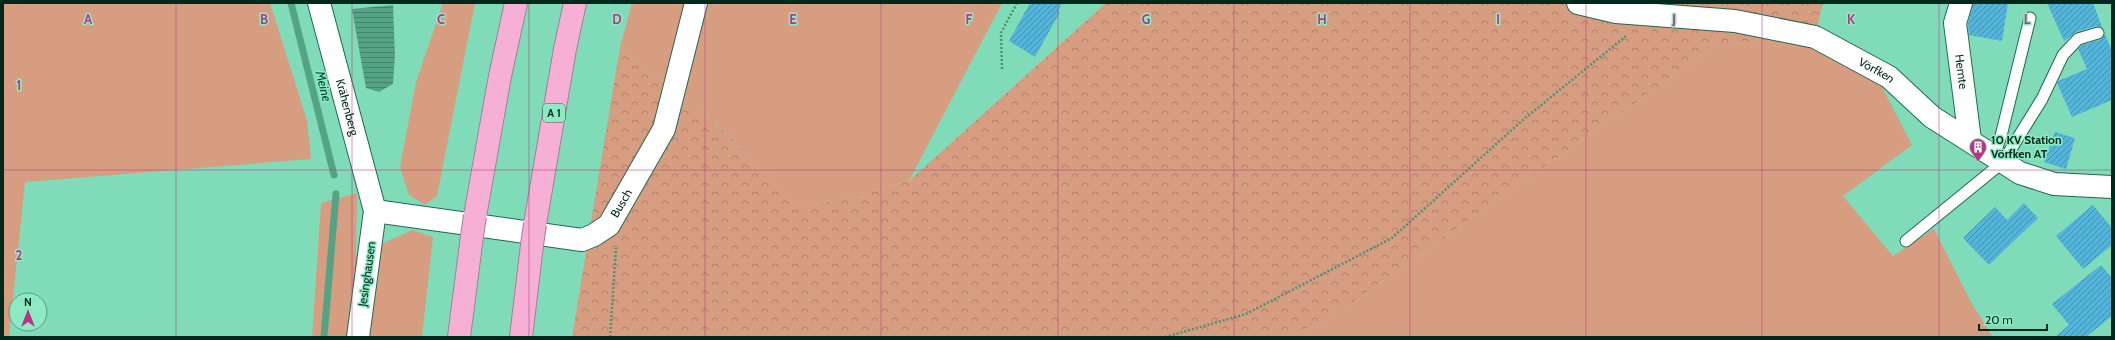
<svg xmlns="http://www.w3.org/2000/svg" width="2115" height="340" viewBox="0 0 2115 340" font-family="Cabin,sans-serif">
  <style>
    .grass { fill: #d79d81 }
    .forest { fill: url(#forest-crowns) }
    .water { fill: url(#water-rules) }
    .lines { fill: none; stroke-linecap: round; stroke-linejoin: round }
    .stream { stroke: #54a385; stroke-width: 7 }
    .building { fill: url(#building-hatch) }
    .service-casing { stroke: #206950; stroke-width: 13 }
    .minor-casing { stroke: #206950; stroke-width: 24 }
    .motorway-casing { stroke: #a08094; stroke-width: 24 }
    .path { stroke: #4b9278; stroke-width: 2.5; stroke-dasharray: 2 2; stroke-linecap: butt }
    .service { stroke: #fff; stroke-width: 11 }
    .minor { stroke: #fff; stroke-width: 22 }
    .motorway { stroke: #f6b0d5; stroke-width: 22 }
    .motorway-bridge-casing { stroke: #a08094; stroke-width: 24; stroke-linecap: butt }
    .motorway-bridge { stroke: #f6b0d5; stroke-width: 22 }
    .grid { fill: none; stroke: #b43685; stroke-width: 1; stroke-opacity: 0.55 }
    .labels { text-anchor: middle; stroke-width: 3; stroke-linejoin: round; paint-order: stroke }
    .shield { fill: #8deac5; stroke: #2a624e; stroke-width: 1 }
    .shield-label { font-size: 11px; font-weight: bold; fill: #00281b }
    .street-label { font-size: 12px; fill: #00281b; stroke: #8deac5 }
    .poi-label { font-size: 12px; font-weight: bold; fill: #00281b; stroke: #8deac5; text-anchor: start }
    .water-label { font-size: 13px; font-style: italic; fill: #054b36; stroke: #8deac5 }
    .grid-label { font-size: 13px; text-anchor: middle; font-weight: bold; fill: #b43685; stroke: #8deac5; stroke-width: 3; stroke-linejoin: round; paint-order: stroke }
  </style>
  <defs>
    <pattern id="forest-crowns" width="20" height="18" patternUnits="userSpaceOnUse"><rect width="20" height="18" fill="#d79d81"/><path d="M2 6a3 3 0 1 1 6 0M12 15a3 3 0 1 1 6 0" fill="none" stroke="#ac8069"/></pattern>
    <pattern id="water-rules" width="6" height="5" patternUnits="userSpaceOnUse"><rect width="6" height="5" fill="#54a385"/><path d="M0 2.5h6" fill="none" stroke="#43856c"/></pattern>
    <pattern id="building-hatch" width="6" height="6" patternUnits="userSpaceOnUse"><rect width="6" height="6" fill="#55b4d8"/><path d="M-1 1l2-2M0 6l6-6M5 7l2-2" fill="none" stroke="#4492ae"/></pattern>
  </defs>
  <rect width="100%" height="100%" fill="#80dcb8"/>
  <path class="grass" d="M3 3H270L307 120 311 159 25 182 9 337H3Z
    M443 3H475L437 196 425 205 409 195 400 167 416 82Z
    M632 3H1002L909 181 801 208 728 134 620 47Z
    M1816 32 1881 85 1912 145 1843 196 1893 256 1934 229 1972 304 1993 337H1290L1333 316 1715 47Z
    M357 193 356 256 412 230 433 237 422 337H312L321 203Z"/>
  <path class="forest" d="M1106 3H1823L1816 32 1715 47 1333 316 1290 337H572L620 47 728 134 801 208 909 181Z"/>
  <path class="water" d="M393 5 395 56 393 84 379 92 366 88 352 9Z"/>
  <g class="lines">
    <path class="stream" d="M291 3 334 175
      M324 337 336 194"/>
  </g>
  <path class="building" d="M1030 3H1062L1058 11 1060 12 1035 57 1009 41Z
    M1973 3H2008L2002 41 1969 35 1968 24Z
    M2047 3H2093L2102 27 2096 26 2076 32 2064 41Z
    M2105 34 2112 51V100L2072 117 2057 83 2058 81 2087 69 2078 49 2082 45 2100 40Z
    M2055 132 2075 138 2066 169 2044 162Z
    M2024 203 2038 218 1989 265 1963 238 1995 207 2007 220Z
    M2093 205 2112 228V245L2083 269 2056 236Z
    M2101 265 2112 278V316L2086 337H2055L2069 325 2052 304Z"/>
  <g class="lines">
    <g class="service-casing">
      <path id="service" d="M1993 158 2001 136 2030 18
        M1906 241 2003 162 2042 99 2063 55 2078 39 2098 33"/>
    </g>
    <g class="minor-casing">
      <g id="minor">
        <path id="s1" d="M319 3 375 211 358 337"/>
        <path id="s2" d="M1578 3 1616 12 1735 21 1815 37 1889 77 1932 117 2020 173 2054 184 2112 187"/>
        <path id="s3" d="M1961 3 1955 23 1970 140"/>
        <path id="s4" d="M375 211 582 240 594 235 609 225 664 129 696 3"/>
      </g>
    </g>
    <g class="motorway-casing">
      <path id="motorway" d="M475 216 500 76 516 3
        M535 224 565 49 575 3
        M459 337 472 236
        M521 337 532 245"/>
    </g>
    <path class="path" d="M1002 69 1001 33 1017 3
      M610 337 616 248
      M1165 337 1246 314 1392 238 1524 119 1626 36"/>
    <use href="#service" class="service"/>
    <use href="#minor" class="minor"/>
    <use href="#motorway" class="motorway"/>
    <g class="motorway-bridge-casing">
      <path id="motorway-bridge" d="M472 236 475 216
        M532 245 535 224"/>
    </g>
    <use href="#motorway-bridge" class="motorway-bridge"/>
  </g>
  <path class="grid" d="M176 3V337M352 3V337M529 3V337M705 3V337M881 3V337M1058 3V337M1234 3V337M1410 3V337M1586 3V337M1762 3V337M1939 3V337M3 170H2112"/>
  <defs>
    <g id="building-pin" transform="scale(0.9)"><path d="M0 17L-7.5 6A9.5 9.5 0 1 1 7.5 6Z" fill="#b43685" stroke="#8deac5"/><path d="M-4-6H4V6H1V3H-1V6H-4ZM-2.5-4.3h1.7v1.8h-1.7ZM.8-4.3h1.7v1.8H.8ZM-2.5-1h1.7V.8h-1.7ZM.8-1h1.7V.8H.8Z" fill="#fff"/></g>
  </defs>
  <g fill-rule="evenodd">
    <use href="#building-pin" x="1978" y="147"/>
  </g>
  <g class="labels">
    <rect class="shield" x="543" y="104" width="22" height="18" rx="3"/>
    <g class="shield-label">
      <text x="554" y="117">A 1</text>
    </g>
    <g class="street-label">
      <text dy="4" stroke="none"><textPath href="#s3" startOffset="70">Hemte</textPath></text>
      <text dy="4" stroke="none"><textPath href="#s2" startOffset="310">Vörfken</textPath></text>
      <text dy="4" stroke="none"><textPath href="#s1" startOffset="108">Krähenberg</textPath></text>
      <text dy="4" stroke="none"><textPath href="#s4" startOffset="265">Busch</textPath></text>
      <text transform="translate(367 274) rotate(-82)" y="4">Jesinghausen</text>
    </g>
    <g class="poi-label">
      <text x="1991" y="144">10 KV Station<tspan x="1991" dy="14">Vörfken AT</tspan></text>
    </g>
    <g class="water-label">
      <text transform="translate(324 86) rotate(76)" y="5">Meine</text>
    </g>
  </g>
  <g class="grid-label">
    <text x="88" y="24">A</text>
    <text x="264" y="24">B</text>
    <text x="441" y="24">C</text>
    <text x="617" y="24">D</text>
    <text x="793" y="24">E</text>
    <text x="969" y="24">F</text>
    <text x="1146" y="24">G</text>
    <text x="1322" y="24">H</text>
    <text x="1498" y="24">I</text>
    <text x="1674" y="24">J</text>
    <text x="1851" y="24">K</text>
    <text x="2027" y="24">L</text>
    <text x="19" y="90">1</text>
    <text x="19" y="260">2</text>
  </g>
  <rect width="2115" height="340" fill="none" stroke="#00281b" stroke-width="8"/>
  <g transform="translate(28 312)"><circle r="19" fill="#8deac5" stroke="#559c81"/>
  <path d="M0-3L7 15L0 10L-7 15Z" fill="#b43685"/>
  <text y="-6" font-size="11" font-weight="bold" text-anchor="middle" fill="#00281b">N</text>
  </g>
  <path d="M1979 324v6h68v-6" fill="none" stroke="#00281b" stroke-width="2"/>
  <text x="1985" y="324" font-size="12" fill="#00281b" stroke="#8deac5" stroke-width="3" paint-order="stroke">20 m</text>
</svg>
